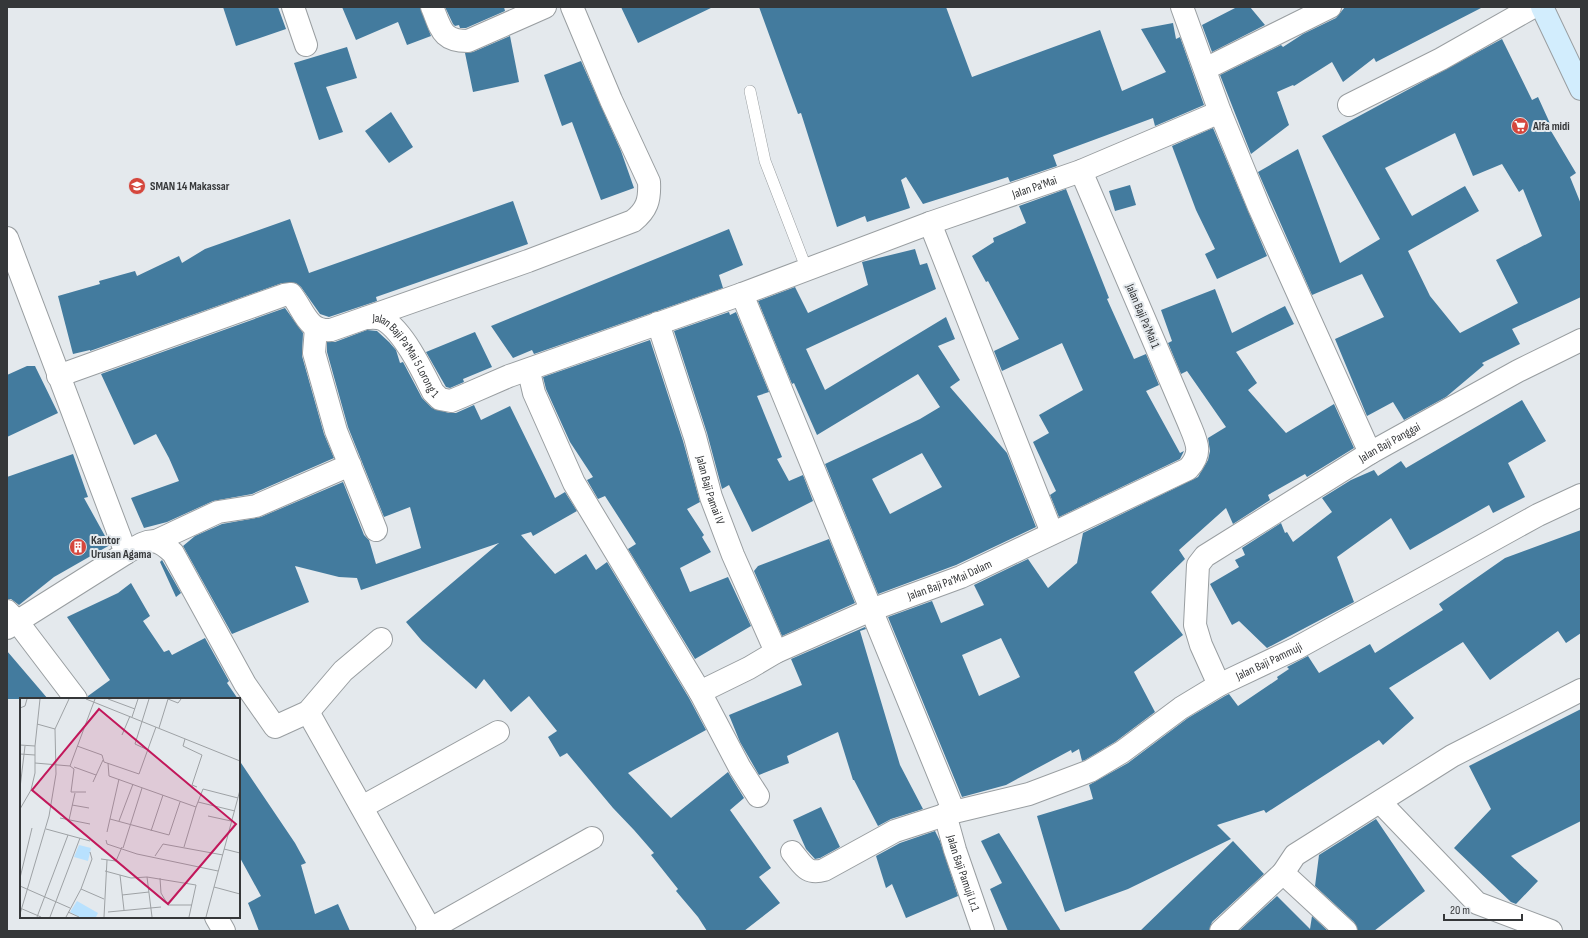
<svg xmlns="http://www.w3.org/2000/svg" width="1588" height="938" viewBox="0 0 1588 938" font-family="'Sofia Sans Condensed',sans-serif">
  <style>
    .building { fill: #437b9e; fill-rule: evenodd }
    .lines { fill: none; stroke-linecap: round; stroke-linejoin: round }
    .service-casing { stroke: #999ea1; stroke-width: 12 }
    .minor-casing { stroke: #999ea1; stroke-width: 24 }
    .secondary-casing { stroke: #999ea1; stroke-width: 24 }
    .service { stroke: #fff; stroke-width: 11 }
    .minor { stroke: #fff; stroke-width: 22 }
    .secondary { stroke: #d2edfd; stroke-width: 22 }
    .labels { text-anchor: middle; stroke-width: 4; stroke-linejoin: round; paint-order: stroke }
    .poi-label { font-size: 12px; font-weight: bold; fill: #353739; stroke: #e4e9ed; text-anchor: start }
    .street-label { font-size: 12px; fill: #353739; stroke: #e4e9ed }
    .inset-road { fill: none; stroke: #9ea2a5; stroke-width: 1 }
    .view { fill: #c2185b; fill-opacity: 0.15; stroke: #c2185b; stroke-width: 2 }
    .inset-edge { fill: none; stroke: #353739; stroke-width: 2 }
  </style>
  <rect width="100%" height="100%" fill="#e4e9ed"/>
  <path class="building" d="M223 7H278L286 29 236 46Z
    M342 7H420L431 36 407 45 398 22 356 40Z
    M445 7H504L505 11 466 28H460L459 25 455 26 453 24Z
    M621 7H713L638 43Z
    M759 7H946L972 77 1100 30 1122 91 1166 72 1141 29 1173 23 1176 39 1180 37 1204 105 1155 126 1153 118 1053 155 1057 166 1010 182 1008 177 923 204 906 177 901 180 910 208 867 222 865 216 837 227 801 113 798 114Z
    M1237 7H1250L1265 25 1212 52 1202 25Z
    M1345 7H1483L1376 62 1374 58 1343 82 1332 62 1294 86 1293 85 1277 92 1289 125 1251 154 1220 75 1281 45 1283 47 1303 34 1336 18Z
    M510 36 519 82 473 92 465 53 473 52Z
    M1502 39 1532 100 1538 97 1553 130 1551 131 1576 173 1570 177 1581 204V297L1512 329 1520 344 1482 363 1484 365 1446 397 1404 420 1393 402 1367 416 1335 339 1384 317 1362 274 1312 295 1258 172 1298 149 1340 263 1380 239 1322 136ZM1455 133 1473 176 1502 164 1519 192 1523 189 1542 236 1496 260 1518 303 1460 333 1430 296 1408 251 1479 211 1465 186 1412 216 1385 168Z
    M347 47 357 78 326 87 343 132 319 140 294 63Z
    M581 61 621 151 634 188 601 200 572 122 562 126 544 75Z
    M391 112 413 147 389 163 365 131Z
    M1213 128 1267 256 1217 279 1205 254 1215 249 1196 210 1172 146Z
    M1130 185 1136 205 1115 211 1109 191Z
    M1066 189 1109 298 1107 299 1134 359 1146 354 1159 385 1146 391 1180 453 1184 451 1180 459 1059 517 1050 495 1056 491 1033 442 1049 433 1039 415 1083 390 1062 343 1002 371 994 351 1019 339 988 281 986 282 972 256 994 242 993 238 1026 223 1019 206Z
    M513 201 528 244 376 297 377 301 329 317 320 314 301 287 296 283H282L90 351V350L73 354 58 296 100 284 99 281 135 271 137 276 179 256 182 263 205 249 290 219 309 273Z
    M729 229 743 265 719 275 723 288 534 354 532 350 513 358 491 326Z
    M915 249 920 265 927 263 936 289 806 349 825 390 946 317 955 339 938 346 960 380 950 387 1007 453 1036 527 956 565 878 594 825 464 920 419 940 407 918 374 817 435 794 383 792 384 758 301 795 287 808 313 868 285 862 262ZM922 453 942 487 890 514 872 479Z
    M1215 289 1232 333 1285 306 1294 324 1236 352 1257 383 1248 390 1286 433 1334 404 1354 448 1307 477 1305 474 1268 495 1270 500 1233 524 1226 508 1179 550 1185 559 1151 592 1183 635 1134 672 1155 712 1115 742 1085 760 1082 761 1079 749 1072 753 1071 750 1006 785 962 797 888 617 932 601 941 623 984 605 974 585 1028 559 1048 588 1077 563 1083 533 1198 477 1208 460 1210 451 1208 438 1226 427 1187 371 1181 374 1168 343 1172 341 1161 310ZM1001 638 1020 677 979 696 962 655Z
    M285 308 303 333 302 356 324 434 334 458 252 494 213 501 167 522 144 528 131 498 179 481 169 458 156 434 134 445 101 374Z
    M729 312 730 315 736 312 769 392 757 396 782 457 777 459 789 481 803 475 813 501 752 532 729 485 722 489 707 433 674 331Z
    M367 330 377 331 389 342 396 350 400 363 403 362 422 398 432 408 449 413H456L474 405 481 420 510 406 555 498 565 492 577 511 533 536 531 532 521 535 555 574 586 554 596 570 607 562 689 698 706 730 628 773 671 818 728 772 744 798 730 810 771 868 759 877 780 903 744 931H707L698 917 676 891 678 889 651 855 654 853 634 830 613 808 567 753 560 757 548 737 557 731 529 696 511 712 484 679 476 689 422 641 406 622 499 543 361 590 357 578 339 577 295 566 309 602 232 634 183 546 195 536 222 524 261 517 343 482 364 535 369 540 376 564 421 548 410 507 384 517 348 427 327 352V342H335Z
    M475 332 492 367 463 379 464 382 450 388 446 387 426 352Z
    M650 340 683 441 700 502 687 509 704 535 702 537 711 552 680 568 690 592 728 577 751 626 695 659 628 549 636 544 605 496 598 499 587 480 593 477 570 442 546 389 543 377Z
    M27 366H35L58 413 7 437V375Z
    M1522 400 1546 441 1508 463 1525 497 1493 513 1489 505 1410 550 1391 518 1337 557 1354 602 1267 648 1239 621 1232 625 1210 584 1239 567 1235 560 1245 555 1242 548 1281 523 1285 533 1287 532 1293 542 1332 512 1322 498 1351 480 1374 470 1378 476 1401 461 1406 468Z
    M73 454 88 497 84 498 110 545 54 577 19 605 11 599H7V477Z
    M1581 530V633L1566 643 1558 631 1490 680 1463 642 1389 688 1414 718 1383 745 1379 740 1266 813 1264 810 1217 825 1231 839 1128 889 1065 912 1037 816 1093 799 1089 785 1128 763 1188 718 1225 696 1229 694 1238 706 1278 679 1277 677 1289 669 1287 667 1308 656 1319 673 1370 644 1375 653 1443 610 1439 604 1505 558Z
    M829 539 855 603 782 636 754 571 758 566Z
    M162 560 181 593 176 597 160 562Z
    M131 583 150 616 143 621 164 652 169 650 172 655 205 638 229 681 227 683 238 699H88V696L110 680 67 617 118 593Z
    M865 627 866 629 860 631 900 765 923 809 891 819 878 826 854 780H853L838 732 787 756 789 763 759 775 740 742 729 715 802 685 791 659Z
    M7 651 48 699H7Z
    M1581 709V821L1511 856 1538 881 1516 904 1511 902 1454 848 1491 809 1469 766Z
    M239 760 295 843 306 863 301 865 315 914 338 904 350 931H259L248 903 261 896 239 856Z
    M821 807 840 847 820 858 815 859 806 849 793 820Z
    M1376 819 1425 891 1374 931H1358L1354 922 1315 886 1319 855Z
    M935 831 940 841 958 896 906 918 892 884 886 888 876 856 900 843Z
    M999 833 1061 931H1008L990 889 1002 883 981 841Z
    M1233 841 1264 874 1212 922 1209 931H1140Z
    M1277 896 1310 929 1312 916 1328 931H1239Z"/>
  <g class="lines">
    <g class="service-casing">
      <path id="service" d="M750 91 765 161 807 270"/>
    </g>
    <g class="minor-casing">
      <g id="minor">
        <path d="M293 7 306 45"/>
        <path d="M432 7C441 28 441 41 468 41L545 7"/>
        <path d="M1205 69 1330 7"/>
        <path d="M1349 105 1441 59 1533 7"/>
        <path d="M1220 112 1259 207 1370 453"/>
        <path d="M930 223 1052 533"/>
        <path d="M7 238 126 553 7 628"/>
        <path d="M742 294 954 812"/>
        <path id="s1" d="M366 318C372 318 379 317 384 320 404 332 423 372 433 392L440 399 451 401 463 396 509 376 742 294 930 223 1081 171 1220 112 1182 7"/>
        <path id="s2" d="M658 323 695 437 711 497 733 555 776 652"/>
        <path d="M316 328 314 353 336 431 376 530"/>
        <path d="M532 369 530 376 534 393 574 483 700 692 740 768 758 796"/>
        <path d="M58 376 284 295 291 294C304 310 307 332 331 330L528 261 633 221C647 210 650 200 649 182L611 100 572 7"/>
        <path d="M156 541 218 512 256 506 350 465"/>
        <path d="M126 553C147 541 153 534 173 553L245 684 275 727 308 712 343 671 381 639"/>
        <path d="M7 611 16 620 76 699"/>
        <path id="s3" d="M1219 685 1201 645 1195 625 1198 565 1205 556 1370 453 1518 371 1581 340"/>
        <path id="s4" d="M700 692 749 668 776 652 871 610 961 577 1188 469C1204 452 1196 441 1188 421L1081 171"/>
        <path d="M308 712 430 929"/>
        <path d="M1380 802 1477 903 1551 931"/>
        <path d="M362 807 498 732"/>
        <path id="s5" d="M945 814 955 850 983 931"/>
        <path id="s6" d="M792 852C803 865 806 875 824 870L895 831 954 812 1029 794 1090 771 1122 752 1181 708 1219 685 1297 648 1538 515 1581 495"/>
        <path d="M1283 873 1295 855 1452 756 1581 690"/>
        <path d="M216 917 224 931"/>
        <path d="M427 931 592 838"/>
        <path d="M1221 931 1283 873 1346 931"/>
      </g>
    </g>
    <g class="secondary-casing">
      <path id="secondary" d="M1542 7 1581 89"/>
    </g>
    <use href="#service" class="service"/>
    <use href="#minor" class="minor"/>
    <use href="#secondary" class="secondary"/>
  </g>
  <defs>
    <g id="supermarket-disc" transform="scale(0.9)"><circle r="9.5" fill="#d5473d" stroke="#e4e9ed"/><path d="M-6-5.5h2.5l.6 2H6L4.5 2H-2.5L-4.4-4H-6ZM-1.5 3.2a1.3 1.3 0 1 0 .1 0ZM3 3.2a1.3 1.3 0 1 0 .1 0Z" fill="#fff"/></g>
    <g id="school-disc" transform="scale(0.9)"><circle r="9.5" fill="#d5473d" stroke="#e4e9ed"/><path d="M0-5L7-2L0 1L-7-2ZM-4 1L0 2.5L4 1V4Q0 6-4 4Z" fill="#fff"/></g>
    <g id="building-disc" transform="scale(0.9)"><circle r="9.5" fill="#d5473d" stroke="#e4e9ed"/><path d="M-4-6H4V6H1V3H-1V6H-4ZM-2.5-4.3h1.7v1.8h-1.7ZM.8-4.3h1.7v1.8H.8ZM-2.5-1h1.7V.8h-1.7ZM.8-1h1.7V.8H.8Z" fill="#fff"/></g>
  </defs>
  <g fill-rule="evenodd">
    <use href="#supermarket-disc" x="1520" y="126"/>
    <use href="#school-disc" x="137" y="186"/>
    <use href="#building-disc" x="78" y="547"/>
  </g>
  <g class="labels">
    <g class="poi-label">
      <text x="1533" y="130">Alfa midi</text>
      <text x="150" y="190">SMAN 14 Makassar</text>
      <text x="91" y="544">Kantor<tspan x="91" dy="14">Urusan Agama</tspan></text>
    </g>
    <g class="street-label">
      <text dy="4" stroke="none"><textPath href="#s1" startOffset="749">Jalan Pa'Mai</textPath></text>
      <text transform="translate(1143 316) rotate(67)" y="4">Jalan Baji Pa'Mai 1</text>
      <text dy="4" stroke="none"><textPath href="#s1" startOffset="59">Jalan Baji Pa'Mai 5 Lorong 1</textPath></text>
      <text dy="4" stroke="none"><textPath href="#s3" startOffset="353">Jalan Baji Panggai</textPath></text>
      <text dy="4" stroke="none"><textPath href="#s2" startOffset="175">Jalan Baji Pamai IV</textPath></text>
      <text dy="4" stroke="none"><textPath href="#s4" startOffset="274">Jalan Baji Pa'Mai Dalam</textPath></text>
      <text dy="4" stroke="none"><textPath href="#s6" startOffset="536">Jalan Baji Pammuji</textPath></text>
      <text dy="4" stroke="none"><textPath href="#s5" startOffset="62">Jalan Baji Pamuji Lr.1</textPath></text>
    </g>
  </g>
  <g transform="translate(20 698)">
    <rect width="220" height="220" fill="#e4e9ed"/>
    <path d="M59 147 71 150 68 163 54 159ZM57 203 78 215 76 219H59L50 214Z" fill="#b8e1fe"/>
    <path class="inset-road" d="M66 1 220 63M88 1 115 11M0 10 5 8 7 1M112 19 118 1M17 26 35 31M139 30 148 1 158 5 161 1M102 37 110 18M165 41 163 48 182 57 172 87 177 89M0 47 15 48M57 48 82 57 84 64 119 76 136 29M128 52 115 46 129 1M0 56 15 57M15 65 50 68 75 1M88 65 89 78 176 109 183 91 218 100M50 68 54 71 51 94H66M54 69 76 77M73 84 83 62M0 90 5 48M178 104 215 113M52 107 69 110M0 111 11 92 15 75V48L20 1M188 118 211 123M40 120 70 126M90 121 149 137 160 104M49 122 55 95M99 123 113 86M26 131 70 143M131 133 143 97M87 134 99 81M86 142 87 146 117 156 198 173M164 149 176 109M103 150 122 90M204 151 220 155M135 158 143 146 203 157M81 161 96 163 102 149M85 173 111 180 127 179 132 219M100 177 104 212M127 179 176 187 169 219M0 180 12 130M140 180 141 195 148 207H172M0 188 50 210M194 189 220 196M61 191 84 201M102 197 129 194M0 210 21 219M48 214 59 219M88 214 141 209M0 216 29 118 36 76 35 31 49 1M17 219 48 137M30 219 60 140M46 219 61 191 72 161 70 154M84 219 87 162M186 219 220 92"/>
    <path class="view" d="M79 11 216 126 148 206 12 92Z"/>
    <rect width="220" height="220" class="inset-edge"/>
  </g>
  <rect width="1588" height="938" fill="none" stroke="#353739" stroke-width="16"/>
  <path d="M1444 914v6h78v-6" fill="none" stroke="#353739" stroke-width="2"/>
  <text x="1450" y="914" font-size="12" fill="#353739" stroke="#e4e9ed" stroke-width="3" paint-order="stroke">20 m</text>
</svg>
